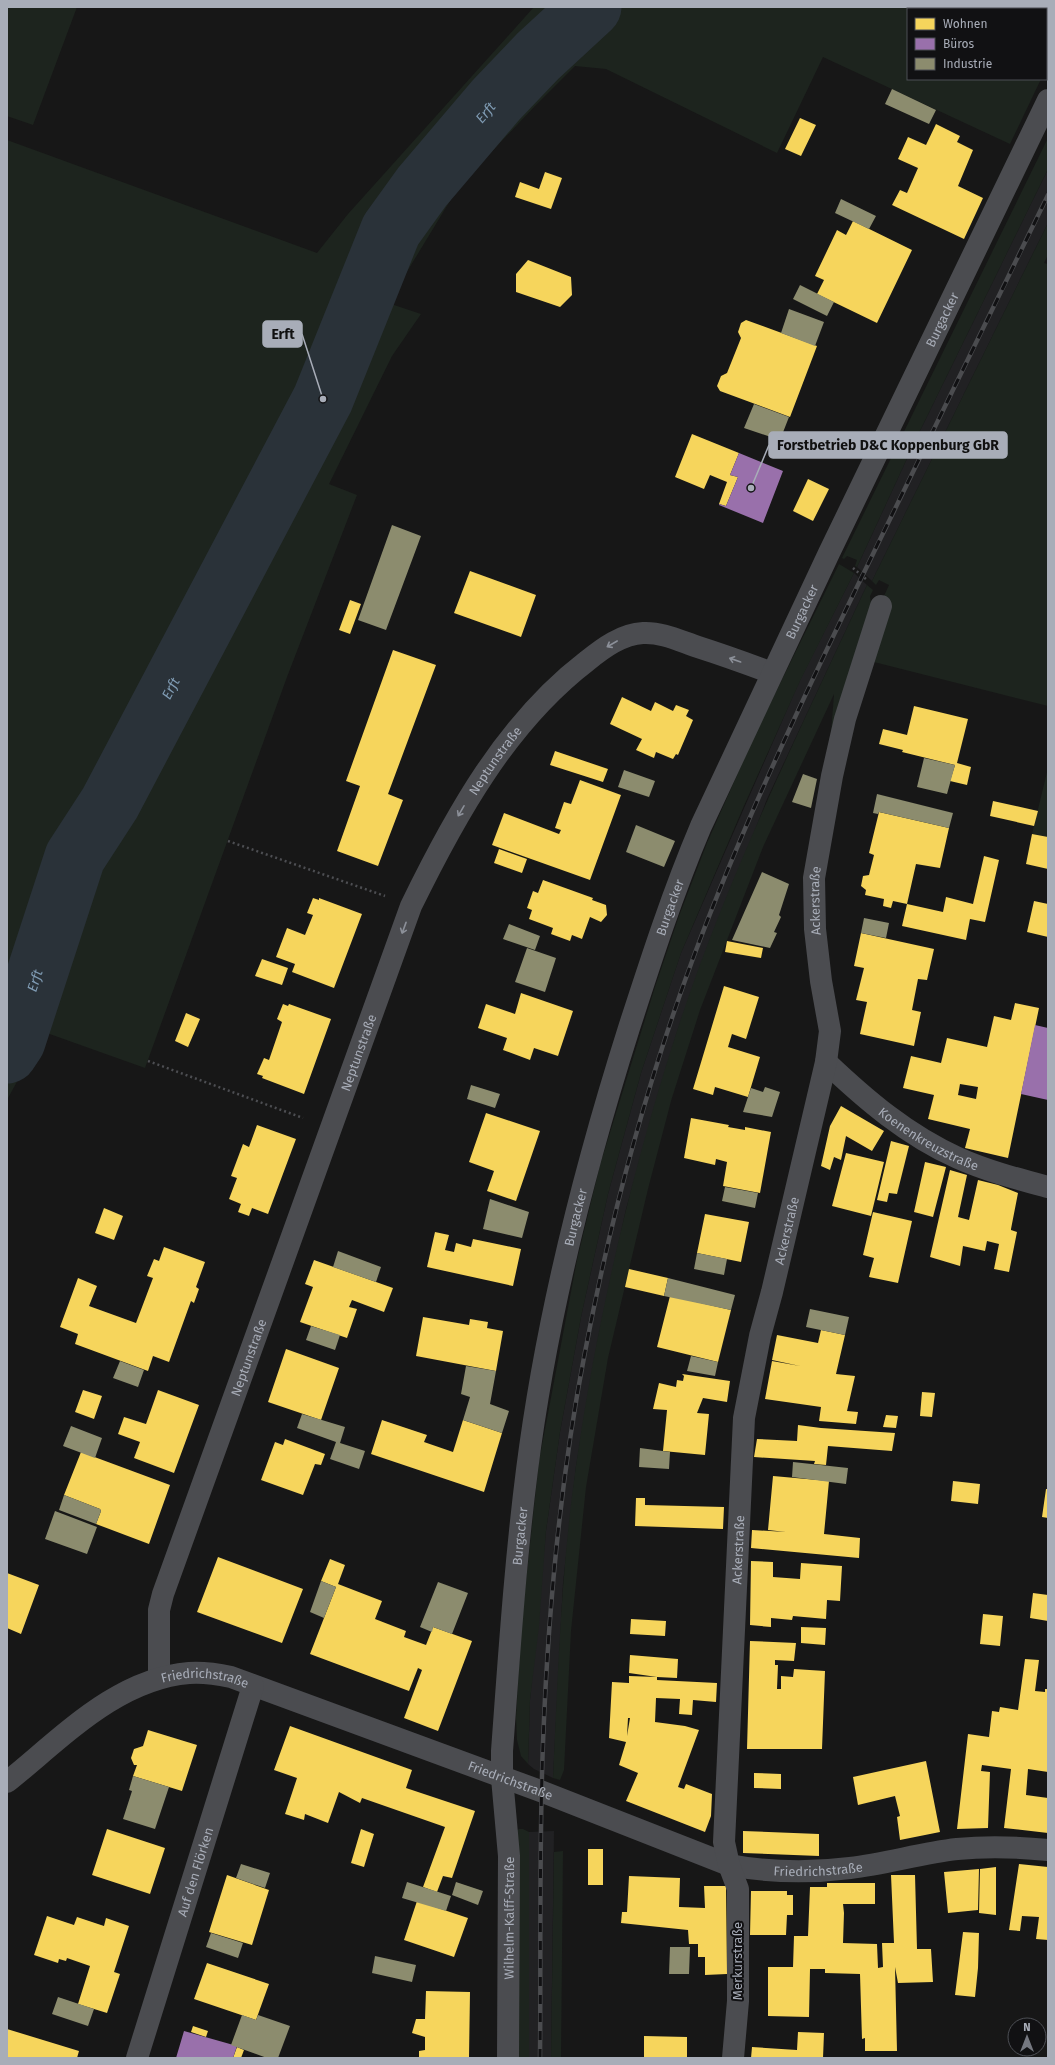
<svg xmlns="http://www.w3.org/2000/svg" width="1055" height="2065" viewBox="0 0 1055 2065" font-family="'Fira Sans',sans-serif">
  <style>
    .built { fill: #212123 }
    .green { fill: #1d241e }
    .homes { fill: #f6d55c; fill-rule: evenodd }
    .offices { fill: #9970ab }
    .industry { fill: #8c8c6e }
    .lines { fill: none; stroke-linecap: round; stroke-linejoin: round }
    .river { stroke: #2a3239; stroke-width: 61 }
    .path { stroke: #4d4e52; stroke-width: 2.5; stroke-dasharray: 2 3; stroke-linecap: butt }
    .minor { stroke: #4b4c50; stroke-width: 22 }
    .rail-casing { stroke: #4b4c4f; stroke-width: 4.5 }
    .rail { stroke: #111113; stroke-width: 3; stroke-dasharray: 9; stroke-linecap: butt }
    .oneway { stroke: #8c9099 }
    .labels { text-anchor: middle; stroke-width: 4; stroke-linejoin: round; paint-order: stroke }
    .street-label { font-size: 13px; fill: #a8adb8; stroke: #111113 }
    .water-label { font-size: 14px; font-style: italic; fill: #7f9bb3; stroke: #111113 }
    .leader { fill: none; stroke: #a8adb8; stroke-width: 1.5 }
    .callout-dot { fill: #a8adb8; stroke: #111113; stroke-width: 1.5 }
    .callout { fill: #a8adb8; stroke: #a8adb8; stroke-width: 1.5 }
    .callout-label { font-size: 14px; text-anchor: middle; font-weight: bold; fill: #111 }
  </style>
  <rect width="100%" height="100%" fill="#171717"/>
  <path class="built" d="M1048 169V223L872 581 857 567 916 439Z
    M854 573 867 585 767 799 677 1032 626 1209 598 1339 576 1466 563 1583 553 1778 534 1769 528 1764 530 1700 546 1531 560 1432 581 1317 608 1194 641 1073 681 953 800 680Z
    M554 1831 551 2058H529V1832Z"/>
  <path class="green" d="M7 7H77L33 125 7 116Z
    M534 7H958L963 9H908V79H1041L1010 144 823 57 777 153 606 69 575 66 535 106 459 186 388 303 421 314 392 356 329 484 357 495 287 677 145 1068 44 1032 7 1100V140L317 253 348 214Z
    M1048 138V169L916 439 857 567 855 566 857 560 847 556 844 559 842 558Z
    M1048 223V255L1044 263 1048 264V706L870 661 884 596 889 585 879 580 876 585 872 581Z
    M839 564 854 573 800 681 743 808 681 953 641 1073 608 1194 581 1317 560 1432 546 1531 539 1626 530 1700 528 1764 521 1756 517 1740 516 1718 521 1628 539 1461 577 1260 600 1165 655 987 679 916 707 843 757 730Z
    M867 585 873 590 870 596 871 604 831 733 834 694 763 847 700 1010 671 1101 648 1189 608 1358 586 1487 571 1631 564 1770 560 1780 553 1778C558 1674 561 1569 576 1466 597 1320 631 1174 676 1034 726 879 799 732 867 585Z
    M1048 768V837L1032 834Z
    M519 1829H523L529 1832V2058H517L516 1831Z
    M563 1851 561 2058H551L554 1852Z"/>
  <path class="homes" d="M800 118 816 125 801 156 785 149Z
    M936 124 960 136 957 142 973 150 958 186 983 198 964 239 892 205 900 190 907 193 918 168 898 159 908 137 926 145Z
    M545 172 562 178 551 209 515 197 520 182 539 189Z
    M853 221 912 250 877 323 817 294 824 280 815 276 837 230 846 235Z
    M528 260 571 277 572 295 560 307 516 292V274Z
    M746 320 817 346 790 417 720 391 717 386 721 376 727 373 741 338 738 332 741 323Z
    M692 434 739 453 730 475 738 477 726 506 719 504 727 482 710 475 704 489 675 477Z
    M808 479 829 489 813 521 793 511Z
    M470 571 536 595 521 637 454 613Z
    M350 600 361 604 350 634 339 630Z
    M393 650 436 665 388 794 403 800 378 866 337 851 360 786 346 781Z
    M622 697 651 711 655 702 673 711 676 705 689 710 686 716 693 720 678 755 676 754 673 759 656 752 654 758 636 750 642 739 610 724Z
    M914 706 968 719 957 763 971 767 967 785 950 781 955 765 902 752 903 750 879 744 883 729 907 735Z
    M555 751 608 769 603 782 550 765Z
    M580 780 621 795 590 880 492 845 504 813 559 834 561 830 555 828 564 802 571 804Z
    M993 801 1038 811 1034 826 990 816Z
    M879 812 949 828 940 868 916 864 907 904 893 901 891 908 883 906 884 899 865 895 866 890 861 886 863 876 869 875 874 855 869 853Z
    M1032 834 1048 837V869L1026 864Z
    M499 849 527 859 522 873 494 863Z
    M984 856 999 860 985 922 970 919 966 940 902 926 907 904 943 912 946 897 973 904Z
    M543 880 593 898 592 900 606 905 607 915 601 922 590 917 582 939 572 935 570 941 551 934 553 928 529 919 532 910 527 908 533 891 538 893Z
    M313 898 319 900V898L362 914 334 988 292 972 295 964 276 957 287 928 305 935 313 915 307 913Z
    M1034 901 1048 904V937L1027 932Z
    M861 933 934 949 927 980 918 979 912 1010 921 1012 914 1046 860 1034 867 1002 856 1000 864 968 854 966Z
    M727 941 763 948 761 958 725 952Z
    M262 959 288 968 282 985 255 976Z
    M724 986 759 997 746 1039 732 1034 728 1047 760 1057 748 1097 715 1087 713 1095 693 1089Z
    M521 993 573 1011 558 1056 534 1048 530 1060 503 1050 507 1038 478 1028 486 1004 515 1014Z
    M1015 1003 1039 1008 1008 1158 965 1148 970 1129 928 1119 934 1095 903 1088 911 1056 941 1063 947 1038 987 1047 994 1016 1011 1020ZM960 1084 978 1087 976 1099 958 1095Z
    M283 1004 288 1006 289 1004 331 1019 304 1094 262 1078 263 1076 257 1074 264 1058 269 1060 282 1022 277 1019Z
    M186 1013 200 1019 188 1047 175 1041Z
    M841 1106 884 1131 872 1151 846 1136 841 1160 834 1157 830 1170 821 1166 830 1126Z
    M486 1113 540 1131 516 1201 487 1191 494 1171 469 1162Z
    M691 1118 729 1125 728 1127 745 1130V1127L771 1132 760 1193 723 1186 727 1162 716 1159 715 1165 684 1158Z
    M257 1125 296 1139 268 1214 252 1208 249 1216 238 1212 241 1204 229 1199 237 1178 231 1176 243 1144 249 1147Z
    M891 1141 909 1146 897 1194 889 1193 887 1202 877 1200Z
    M846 1153 884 1162 871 1216 832 1206Z
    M925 1162 946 1167 933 1217 914 1212Z
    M950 1170 967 1175 958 1217 969 1220 978 1180 998 1185 1018 1193 1011 1229V1230L1017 1232 1009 1272 994 1269 999 1244 987 1241 985 1251 963 1246 960 1266 930 1257Z
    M104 1208 123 1216 114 1240 95 1233Z
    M873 1212 912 1221 898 1283 869 1277 874 1258 863 1255Z
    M705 1214 749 1222 741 1262 697 1253Z
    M435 1232 449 1235 445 1250 454 1252 456 1243 471 1247 473 1239 521 1249 513 1286 427 1267Z
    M164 1247 205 1262 196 1287 199 1289 194 1303 191 1301 169 1362 153 1356 148 1371 75 1344 78 1334 60 1327 78 1278 97 1286 89 1306 136 1323 153 1278 147 1276 154 1259 159 1261Z
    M314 1260 393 1288 384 1312 352 1300 349 1307 357 1309 347 1338 300 1322 313 1287 305 1284Z
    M629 1269 668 1278 664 1296 625 1287Z
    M670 1296 731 1310 718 1362 657 1347Z
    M423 1317 469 1325 470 1319 488 1322 487 1328 503 1331 496 1371 416 1356Z
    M821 1330 845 1335 836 1374 855 1376 847 1411 858 1412 856 1424 819 1421 821 1407 765 1399 772 1361 800 1366 772 1360 777 1335 818 1343Z
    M286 1349 339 1368 321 1420 268 1402Z
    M682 1374 730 1381 727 1402 703 1398 697 1413 709 1414 705 1455 663 1451 667 1410 653 1409 659 1383 676 1387 677 1380 683 1381 684 1376Z
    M83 1390 102 1396 94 1419 75 1412Z
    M158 1390 199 1405 174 1473 134 1458 140 1442 118 1434 124 1417 146 1424Z
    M922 1392 935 1393 932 1417 920 1416Z
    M886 1415 898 1416 896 1428 883 1427Z
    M382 1420 427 1435 424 1442 453 1452 463 1420 502 1433 484 1492 371 1454Z
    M798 1425 821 1428 895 1433 892 1451 828 1446 826 1465 814 1464 815 1461 754 1457 757 1439 797 1441Z
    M285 1439 325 1454 321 1465 315 1464 303 1495 261 1480 275 1442 283 1445Z
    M81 1452 170 1485 149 1544 96 1524 101 1511 100 1509 64 1495Z
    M773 1476 829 1481 824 1534 860 1538 859 1558 751 1548 752 1530 786 1532 768 1530Z
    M953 1481 980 1484 978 1504 951 1501Z
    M1046 1489H1048V1518L1042 1517Z
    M636 1498H645V1505L724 1507 723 1529 635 1526Z
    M218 1557 303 1589 282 1643 197 1612Z
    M330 1559 345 1565 338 1584 382 1601 375 1619 406 1631 404 1637 426 1645 433 1627 472 1641 438 1731 404 1718 422 1670 418 1668 409 1691 310 1654 336 1587 321 1581Z
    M751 1561 773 1562V1577L800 1579 801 1563 842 1566 840 1601 827 1600 826 1619 793 1616 792 1620 771 1618V1627L750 1625Z
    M7 1573 39 1585 21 1634 7 1628Z
    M1033 1593 1048 1595V1621L1030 1618Z
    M983 1614 1003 1616 1000 1646 980 1644Z
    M631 1619 666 1621 665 1636 630 1634Z
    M801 1627 826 1628 825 1645 801 1643Z
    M750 1641 796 1643 794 1661 775 1660V1665H778L777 1689H781V1676L793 1677 794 1669 825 1671 822 1749H747Z
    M630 1655 678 1659 677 1678 657 1677V1680L717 1683 716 1702 693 1700 692 1715 679 1714 680 1699 656 1698 655 1722 685 1726 699 1730 678 1787 684 1789 686 1784 712 1794 711 1816 705 1832 626 1801 638 1773 619 1765 626 1742 609 1738 612 1682 629 1683V1676L657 1677 629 1673ZM628 1718H630L627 1736Z
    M1025 1659 1039 1660 1035 1691 1045 1692V1689H1048V1772L1028 1769 1026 1795 1048 1798V1833L1004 1828 1011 1769 982 1765 981 1771 990 1772 988 1828 957 1829 968 1734 989 1737 992 1711 999 1712 1000 1707 1018 1710Z
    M290 1726 412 1770 406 1788 475 1811 452 1878 443 1876 437 1892 423 1887 445 1827 362 1798 360 1803 339 1792 328 1823 305 1814 304 1820 285 1814 297 1778 274 1770Z
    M148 1730 197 1745 182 1791 133 1776 137 1765H134L131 1758 134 1749 143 1746Z
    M926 1761 940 1832 900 1840 897 1817 900 1816 895 1796 858 1805 853 1777Z
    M754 1773 781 1774V1789L754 1788Z
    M107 1829 165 1848 150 1894 92 1875Z
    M361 1829 374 1834 364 1867 351 1863Z
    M743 1831 819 1834V1856L743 1853Z
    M588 1849H603V1885H588Z
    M1019 1864 1048 1867V1940L1036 1939 1039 1917 1022 1916 1020 1931 1009 1930Z
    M996 1867V1915L979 1913 980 1869Z
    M979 1869 978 1910 948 1913 944 1872Z
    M227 1875 269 1890 252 1945 209 1932Z
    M891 1875H915L917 1949H931L933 1982 898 1983 895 1967 897 2051H865V2038L862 2039 860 1974 825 1973V1969H810L809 2017 768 2016V1967H793L794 1936H808L810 1887H827V1883H875V1904H843L844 1913 843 1943 877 1944 878 1968 883 1967 882 1943H894Z
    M629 1876 680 1878 679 1907 705 1908 704 1886H726L727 1974 705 1975V1957H698V1944H689L688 1930 621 1923 622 1912H627Z
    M751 1891H787V1895H793V1915H787L786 1935H750Z
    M417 1901 468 1918 454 1957 404 1940Z
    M47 1916 74 1925 77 1917 104 1926 106 1918 129 1926 114 1972 120 1974 107 2013 78 2004 90 1966 67 1958 66 1961 59 1959 58 1963 34 1955Z
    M963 1932 979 1933 978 1968 975 1997 955 1995Z
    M207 1963 269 1984 256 2020 194 1999Z
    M426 1991 470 1992 469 2058H419V2051L425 2050V2037L412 2033 416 2019H425Z
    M193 2026 208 2031 206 2037 191 2032Z
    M7 2029 79 2051 77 2058H7Z
    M798 2032 824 2033 823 2058H751L752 2047 797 2050Z
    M644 2036 687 2037V2058H644Z
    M237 2047 244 2050 241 2058H233Z"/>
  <path class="offices" d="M739 453 783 471 763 523 719 505V504L726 506 738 477 730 475Z
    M1035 1025 1048 1028V1100L1021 1094Z
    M184 2031 237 2046 233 2058H176Z"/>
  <path class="industry" d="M892 89 936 110 929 124 885 104Z
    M841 199 876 216 869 229 835 213Z
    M800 285 834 302 827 316 793 299Z
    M789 309 824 322 815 346 781 333Z
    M754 404 789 417 780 440 744 428Z
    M392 525 421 536 386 630 358 620Z
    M924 758 955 765 947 794 917 787Z
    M624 770 655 781 649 797 618 787Z
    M803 774 817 779 811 808 792 802Z
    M877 794 953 813 949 828 879 812 878 814 873 813Z
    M636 825 675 841 664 867 626 852Z
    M762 872 789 884 779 915 781 917 774 932 777 933 770 948 732 940Z
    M864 918 889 923 886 938 861 933Z
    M509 924 540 936 535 950 503 939Z
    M527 948 556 958 545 992 515 982Z
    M471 1085 500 1094 495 1108 467 1099Z
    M765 1087 780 1092 772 1117 743 1112 751 1088 763 1092Z
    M725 1187 758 1193 755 1208 722 1201Z
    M490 1199 529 1212 522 1238 483 1229Z
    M338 1251 381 1267 376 1282 333 1267Z
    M697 1253 727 1259 724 1275 694 1269Z
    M668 1278 735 1295 731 1310 664 1296Z
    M810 1309 849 1317 845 1335 806 1327Z
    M311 1326 340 1335 335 1350 306 1340Z
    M691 1356 718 1362 715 1376 687 1371Z
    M120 1361 144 1370 138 1387 113 1378Z
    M466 1366 496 1371 490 1404 509 1411 502 1433 463 1420 470 1397 461 1394Z
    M302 1414 345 1427 340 1443 365 1451 359 1469 330 1459 336 1442 297 1428Z
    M71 1426 102 1438 95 1458 63 1446Z
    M640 1448 670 1452 669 1469 639 1467Z
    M793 1462 848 1468 846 1484 792 1477Z
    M64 1495 100 1509 101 1511 96 1524 59 1510Z
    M55 1511 97 1527 87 1554 45 1539Z
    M321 1581 336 1587 324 1618 310 1612Z
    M438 1582 468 1593 452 1634 433 1627 432 1632 420 1627Z
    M133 1776 169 1787 155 1829 123 1819 132 1791 129 1790Z
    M241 1864 270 1873 265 1888 236 1878Z
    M407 1882 451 1896 446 1911 402 1898Z
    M456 1882 483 1891 478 1905 452 1895Z
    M211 1933 243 1943 238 1958 206 1947Z
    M670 1947H690L689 1974H669Z
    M375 1956 416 1965 412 1982 372 1973Z
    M58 1997 94 2009 88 2026 52 2014Z
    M242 2015 256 2020 258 2015 290 2026 278 2058H267L231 2045Z"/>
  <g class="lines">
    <path class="river" id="s1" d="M7 1053 15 1041 75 857 110 803 323 399 391 230 422 187 496 100 538 56 591 7"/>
    <path class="path" d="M853 568 867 580
      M228 841 385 896
      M148 1061 303 1118"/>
    <g class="minor">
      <path id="s2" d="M826 1062C866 1100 907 1135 958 1158 987 1171 1018 1179 1048 1187"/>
      <path id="s3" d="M159 1678V1610L163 1594 411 906C455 816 506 723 587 661 603 648 622 634 643 633 662 632 680 641 698 647 723 655 748 664 772 673"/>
      <path id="s4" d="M7 1782C61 1739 116 1679 189 1673 203 1672 217 1674 231 1677L543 1792 729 1865C767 1872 811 1873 850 1868 886 1864 921 1853 957 1849 987 1846 1018 1847 1048 1850"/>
      <path id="s5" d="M137 2058 253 1686"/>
      <path id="s6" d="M508 2058 509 1856 502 1778V1751C509 1657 515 1564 527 1470 546 1320 583 1173 629 1028 651 960 673 892 701 826L829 553 1048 100"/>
      <path id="s7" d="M733 2058 738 2001V1889L729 1865 724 1842 744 1418 760 1336 772 1292 826 1062 830 1031 821 981 815 929 814 878 832 776 845 719 881 606"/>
    </g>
    <g class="rail-casing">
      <path id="rail" d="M540 2058C541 1953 539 1848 543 1743 548 1612 560 1480 585 1352 611 1216 647 1082 695 953 741 830 797 711 854 593 918 460 984 328 1048 195"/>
    </g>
    <use href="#rail" class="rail"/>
  </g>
  <defs><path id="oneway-shaft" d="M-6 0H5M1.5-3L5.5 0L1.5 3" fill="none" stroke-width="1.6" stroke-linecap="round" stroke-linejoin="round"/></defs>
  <g class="oneway">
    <use href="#oneway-shaft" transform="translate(612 644) rotate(150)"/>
    <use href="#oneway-shaft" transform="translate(735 660) rotate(-161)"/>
    <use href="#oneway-shaft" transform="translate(461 811) rotate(120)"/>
    <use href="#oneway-shaft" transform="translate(404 928) rotate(110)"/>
  </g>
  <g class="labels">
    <g class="street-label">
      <text dy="5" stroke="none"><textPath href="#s6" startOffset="1819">Burgacker</textPath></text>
      <text dy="5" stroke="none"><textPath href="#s6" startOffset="1495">Burgacker</textPath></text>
      <text dy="5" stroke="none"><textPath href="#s3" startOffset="984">Neptunstraße</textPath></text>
      <text dy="5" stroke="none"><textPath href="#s7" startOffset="1171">Ackerstraße</textPath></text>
      <text dy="5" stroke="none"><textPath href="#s6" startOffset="1171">Burgacker</textPath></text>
      <text dy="5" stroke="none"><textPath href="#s3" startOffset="660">Neptunstraße</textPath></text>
      <text dy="5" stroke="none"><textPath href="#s2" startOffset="129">Koenenkreuzstraße</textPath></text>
      <text dy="5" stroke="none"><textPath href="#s6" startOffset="847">Burgacker</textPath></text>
      <text dy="5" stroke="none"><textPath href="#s7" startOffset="835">Ackerstraße</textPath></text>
      <text dy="5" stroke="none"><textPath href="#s3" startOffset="336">Neptunstraße</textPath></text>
      <text dy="5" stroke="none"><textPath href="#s6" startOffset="523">Burgacker</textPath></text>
      <text dy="5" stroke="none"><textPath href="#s7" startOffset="511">Ackerstraße</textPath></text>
      <text dy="5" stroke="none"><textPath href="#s4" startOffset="232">Friedrichstraße</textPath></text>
      <text dy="5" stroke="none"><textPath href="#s4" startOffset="556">Friedrichstraße</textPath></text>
      <text dy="5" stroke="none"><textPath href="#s4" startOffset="880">Friedrichstraße</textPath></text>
      <text dy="5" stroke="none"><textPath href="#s5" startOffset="195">Auf den Flörken</textPath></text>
      <text dy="5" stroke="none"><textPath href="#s6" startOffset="140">Wilhelm-Kalff-Straße</textPath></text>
      <text transform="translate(737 1961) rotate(-90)" y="5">Merkurstraße</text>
    </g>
    <g class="water-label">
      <text dy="5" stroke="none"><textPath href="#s1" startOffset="1062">Erft</textPath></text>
      <text dy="5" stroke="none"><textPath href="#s1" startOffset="402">Erft</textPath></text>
      <text dy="5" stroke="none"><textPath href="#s1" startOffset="78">Erft</textPath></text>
    </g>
  </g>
  <path class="leader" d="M323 399L302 334M751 488L769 445"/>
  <g class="callout-dot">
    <circle cx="323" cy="399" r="4"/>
    <circle cx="751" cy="488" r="4"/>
  </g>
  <g class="callout">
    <rect x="263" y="321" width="39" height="26" rx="4"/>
    <rect x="769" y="432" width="238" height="26" rx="4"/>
  </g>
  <g class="callout-label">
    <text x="283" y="339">Erft</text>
    <text x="888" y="450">Forstbetrieb D&amp;C Koppenburg GbR</text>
  </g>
  <rect width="1055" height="2065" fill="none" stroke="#a8adb8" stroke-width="16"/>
  <rect x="907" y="8" width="140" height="72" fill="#111113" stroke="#4d4f55"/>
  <rect x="915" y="18" width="20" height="12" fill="#f6d55c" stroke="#4d4f55"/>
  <text x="943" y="28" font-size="12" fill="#a8adb8">Wohnen</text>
  <rect x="915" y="38" width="20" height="12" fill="#9970ab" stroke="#4d4f55"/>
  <text x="943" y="48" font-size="12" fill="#a8adb8">Büros</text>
  <rect x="915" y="58" width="20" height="12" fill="#8c8c6e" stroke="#4d4f55"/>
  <text x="943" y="68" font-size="12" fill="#a8adb8">Industrie</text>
  <g transform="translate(1027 2037)"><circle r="19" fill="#111113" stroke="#4d4f55"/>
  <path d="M0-3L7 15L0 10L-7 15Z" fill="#757880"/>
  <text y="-6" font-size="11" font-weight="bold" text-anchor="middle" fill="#a8adb8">N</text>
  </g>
</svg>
